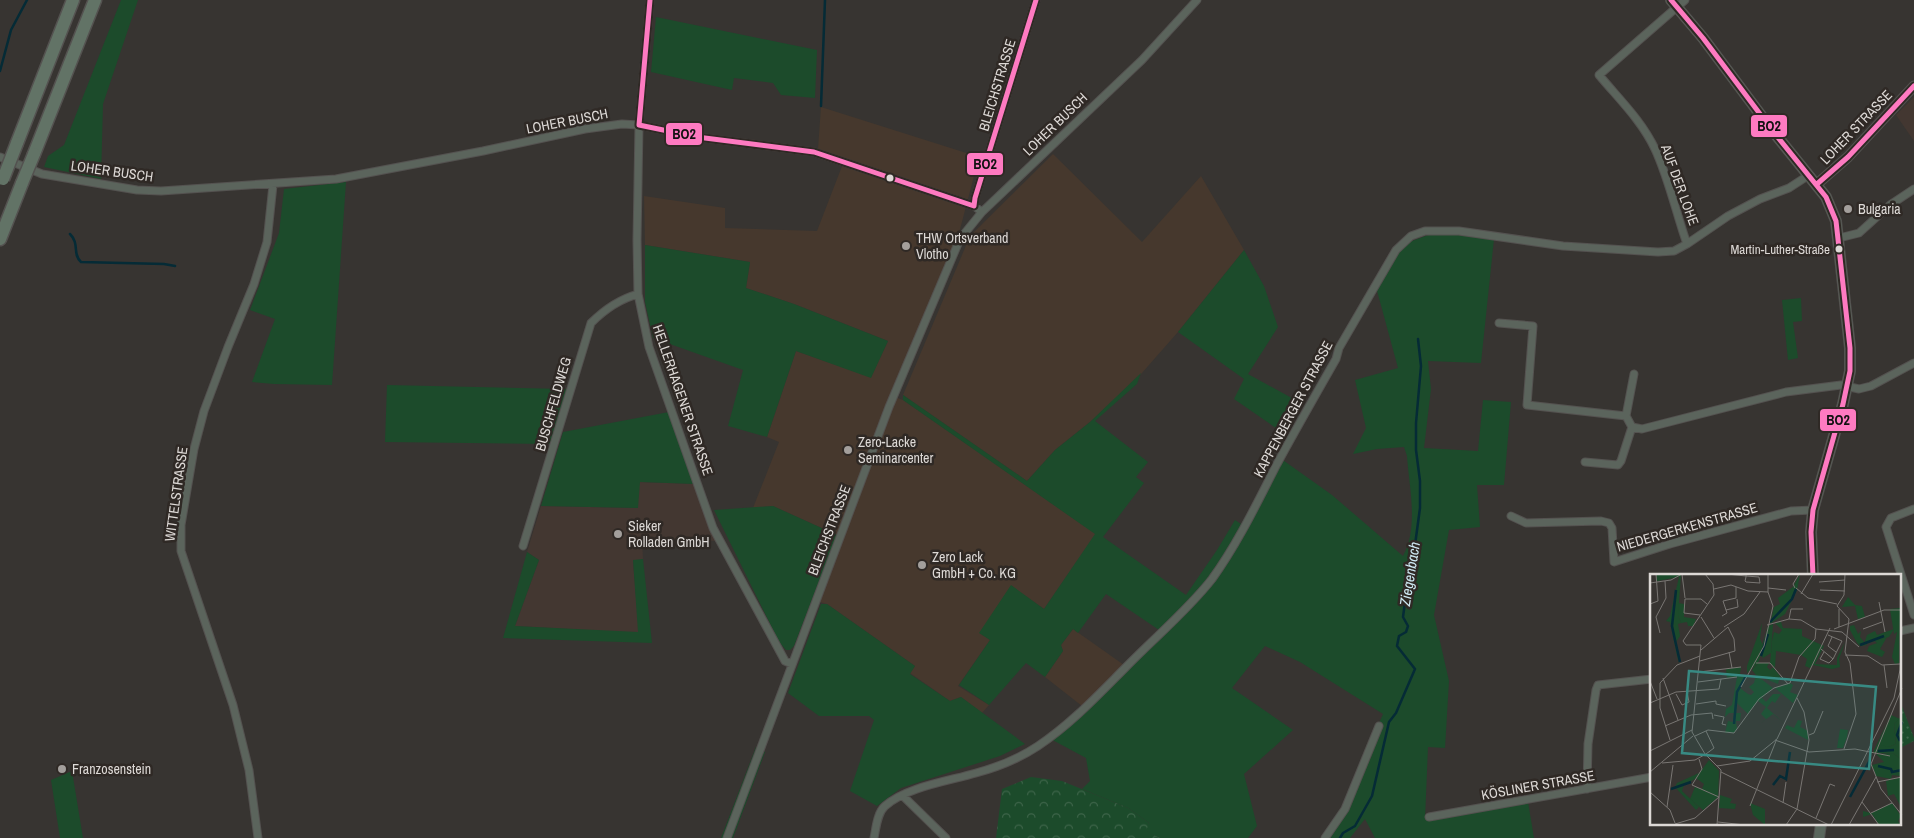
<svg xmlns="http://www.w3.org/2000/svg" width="1914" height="838" viewBox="0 0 1914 838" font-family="'Archivo Narrow',sans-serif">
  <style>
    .built { fill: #433731 }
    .industrial { fill: #46382d }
    .green { fill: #1c4b2b }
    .forest { fill: url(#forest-crowns) }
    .park { fill: url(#park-dots) }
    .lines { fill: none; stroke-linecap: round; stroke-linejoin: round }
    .stream { stroke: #052b36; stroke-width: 2.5 }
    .minor-casing { stroke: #545250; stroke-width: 9 }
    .tertiary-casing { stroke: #545250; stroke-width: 11 }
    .secondary-casing { stroke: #545250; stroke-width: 12 }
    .motorway-casing { stroke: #545250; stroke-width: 15 }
    .minor { stroke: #5b645c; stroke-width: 7 }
    .tertiary { stroke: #5b645c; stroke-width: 9 }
    .secondary { stroke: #5a665c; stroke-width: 10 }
    .motorway { stroke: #627366; stroke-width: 12 }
    .motorway-bridge-casing { stroke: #545250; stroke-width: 15; stroke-linecap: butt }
    .motorway-bridge { stroke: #627366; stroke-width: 12 }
    .bus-1-casing { stroke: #2f2925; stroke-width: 9 }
    .bus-1 { stroke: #fe7ac1; stroke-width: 5 }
    .bus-dot { fill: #ddd9d6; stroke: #2f2925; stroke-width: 2 }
    .poi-dot { fill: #a39f9c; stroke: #2f2925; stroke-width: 2 }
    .labels { text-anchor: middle; stroke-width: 5; stroke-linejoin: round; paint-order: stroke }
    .bus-label { font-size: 13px; fill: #ddd9d6; stroke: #2f2925; text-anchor: end }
    .street-label { font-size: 14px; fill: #ddd9d6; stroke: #2f2925 }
    .poi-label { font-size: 14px; fill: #ddd9d6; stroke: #2f2925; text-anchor: start }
    .water-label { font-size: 15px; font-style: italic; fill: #cee9f3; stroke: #2f2925 }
    .inset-river { fill: none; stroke: #052b36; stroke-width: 2.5 }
    .inset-road { fill: none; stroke: #797673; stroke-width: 1 }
    .view { fill: #388a83; fill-opacity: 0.15; stroke: #388a83; stroke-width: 2.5 }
    .inset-edge { fill: none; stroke: #ddd9d6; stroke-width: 2.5 }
    .line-badge { stroke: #2f2925; stroke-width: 2 }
    .pale-badge-label { font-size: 14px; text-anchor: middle; font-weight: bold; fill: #111 }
  </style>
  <defs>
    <pattern id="forest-crowns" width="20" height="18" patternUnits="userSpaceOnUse" patternTransform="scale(1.25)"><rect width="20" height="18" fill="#1c4b2b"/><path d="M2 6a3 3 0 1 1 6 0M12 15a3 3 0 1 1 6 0" fill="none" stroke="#3d6449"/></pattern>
    <pattern id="park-dots" width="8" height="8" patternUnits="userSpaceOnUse" patternTransform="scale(1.25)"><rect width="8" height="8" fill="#1c4b2b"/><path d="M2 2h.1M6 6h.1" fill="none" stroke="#3d6449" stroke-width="1.8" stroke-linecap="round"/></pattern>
  </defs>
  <rect width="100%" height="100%" fill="#373431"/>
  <path class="built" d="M1914 97V141L1896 115Z
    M639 482 695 484 717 541 642 539 643 559 633 561 639 633 515 626 539 560 527 552 541 506 637 508Z"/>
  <path class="industrial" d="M821 107 979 157 958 237 892 396 903 400 1096 534 1044 609 1011 586 980 633 990 640 958 686 989 705 982 713 961 697 950 701 910 673 915 666 827 604 812 600 837 535 773 506 753 508 779 442 767 437 796 351 871 377 888 341 794 304 746 288 750 262 645 245 644 196 725 208V228L817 231 844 161 818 149Z
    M1053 154 1142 242 1201 176 1244 250 1178 332 1134 382 1090 422 1055 450 1027 481 903 395 970 236Z
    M1073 629 1124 665 1082 706 1045 677 1063 651 1061 645Z"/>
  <path class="green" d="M121 0H138L103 104 101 179 44 167 48 156 64 145Z
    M656 17 817 50 815 98 781 95 773 83 734 78 732 90 651 72Z
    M346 182 332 385 274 384 252 382 275 319 250 310 279 233 284 189Z
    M1428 235H1459L1494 239 1481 363 1428 361 1431 389 1424 448 1478 451 1483 400 1511 402 1504 485H1477L1480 527 1449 530 1434 615 1449 681 1445 748 1428 747 1425 819 1528 802 1534 838H1375L1365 819 1350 838H1327L1330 834 1383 714 1300 662 1265 646 1232 688 1293 730 1244 774 1257 826 1248 838H1160L1145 831 1149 823 1128 808 1082 789 1090 781 1086 758 1047 737 1057 731 1159 630 1106 594 1078 633 1073 629 1061 645 1063 651 1045 677 1026 663 989 705 959 685 990 640 979 633 1011 585 1044 609 1095 534 903 400V395L1027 481 1055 450 1090 422 1141 373 1137 384 1095 421 1148 462 1136 477 1144 483 1103 537 1186 595 1217 550 1235 520 1241 524 1280 458 1332 495 1403 556C1419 527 1409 487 1407 456L1404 447 1377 449 1353 454 1366 428 1355 380 1398 368 1376 287 1404 244Z
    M645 245 750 262 746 288 794 304 888 341 871 378 796 351 767 437 728 426 743 370 653 338 645 302Z
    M1244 250 1264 286 1278 327 1248 374 1299 402 1283 433 1234 399 1244 379 1178 332Z
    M1801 298 1802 321 1793 322 1798 358 1788 360 1782 300Z
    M387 385 567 389 551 444 385 442Z
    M669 412 695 484 640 482 638 508 541 506 563 432Z
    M773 506 837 535 794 646 790 650H786L779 642 714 510Z
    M527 552 539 560 515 626 638 632 633 560 643 559 652 643 503 638Z
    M821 604H827L915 666 910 674 950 701 961 697 1025 744 1000 756 901 788 877 806 850 791 874 720 869 716H819L788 693Z
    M756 747 765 752 733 838H721Z
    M72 771 83 838H60L51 780Z"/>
  <path class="forest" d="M1031 777 1062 781 1128 808 1149 823 1146 831 1160 838H996L1002 789Z"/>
  <path class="park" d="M1900 701 1914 738V741L1900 748Z"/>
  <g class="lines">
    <path class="stream" d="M0 71 11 30 27 0
      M821 106 825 0
      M70 234C80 244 72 254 81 262L164 264 175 266
      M1340 838 1343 833 1355 826 1372 796 1389 722 1396 713 1415 669 1397 646 1399 636 1406 632 1408 626 1403 617 1410 565 1415 545 1420 508V481L1416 450V423L1421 366 1418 339"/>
    <g class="minor-casing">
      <path id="minor" d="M650 0 639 125 637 240 638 294 649 347 713 528 785 661 792 664
        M1685 0 1599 75C1619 99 1642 121 1655 149 1669 179 1676 213 1687 244
        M0 157 42 174 137 190 161 191 336 179 483 151 585 129 622 124 639 125 697 137 814 152 974 206 982 212
        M974 206 975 198 1036 0
        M1839 238 1859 233 1890 205 1914 189
        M1499 323 1533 326 1527 405 1626 416
        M1634 374 1626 416 1632 427 1642 429 1786 392 1841 385 1859 389 1871 386 1914 363
        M1585 462 1618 465 1621 461 1632 427
        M1914 509 1891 518 1886 527 1914 615
        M1511 516 1526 523 1601 521 1609 523 1612 528 1614 562 1670 544 1791 511 1813 510
        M523 546 591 323C604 310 620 299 638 294
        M1900 631 1914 628
        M1587 789 1588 744 1596 690 1598 685 1652 679
        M903 796 946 838
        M1429 817 1652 777
        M258 838 249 770 233 705 181 551V525L194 449 204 411 228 347 254 284 267 242 273 185
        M727 838 889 407 960 239 982 212 1142 60 1197 0
        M874 838C876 828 877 813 885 806 906 787 949 781 976 773 998 767 1020 758 1038 746 1071 724 1098 695 1125 668 1154 638 1187 611 1212 579 1238 543 1257 503 1277 464 1296 429 1316 394 1336 359L1339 348 1396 250 1411 236 1425 231H1459L1563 246 1658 252 1674 251 1687 244 1728 216 1760 199 1789 188 1809 175
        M1325 838 1345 809 1379 726"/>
    </g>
    <g class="tertiary-casing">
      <path id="tertiary" d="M1817 184 1848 157 1914 86"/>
    </g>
    <g class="secondary-casing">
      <path id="secondary" d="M1671 0 1703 38 1772 130 1826 197 1836 221 1850 348V371L1843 404 1813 510 1811 532 1813 576
        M1819 838 1821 824"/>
    </g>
    <g class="motorway-casing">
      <path id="motorway" d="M17 143 73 0
        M34 154 95 0
        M0 239 22 183"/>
    </g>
    <use href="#minor" class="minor"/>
    <use href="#tertiary" class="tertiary"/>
    <use href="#secondary" class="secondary"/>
    <use href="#motorway" class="motorway"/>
    <g class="motorway-bridge-casing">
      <path id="motorway-bridge" d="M3 179 17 143
        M22 183 34 154"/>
    </g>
    <use href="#motorway-bridge" class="motorway-bridge"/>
    <g class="bus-1-casing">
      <path id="bus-1" d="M650 0 639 125 697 137 814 152 974 206 975 198 1036 0
        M1671 0 1703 38 1772 130 1826 197 1836 221 1850 348V371L1843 404 1813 510 1811 532 1813 576
        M1817 184 1848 157 1914 86"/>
    </g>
    <use href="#bus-1" class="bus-1"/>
  </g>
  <g class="bus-dot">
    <circle cx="890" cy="178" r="4.5"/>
    <circle cx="1839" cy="249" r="4.5"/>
  </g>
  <g class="poi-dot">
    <circle cx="1848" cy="209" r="5"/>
    <circle cx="906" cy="246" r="5"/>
    <circle cx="848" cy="450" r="5"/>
    <circle cx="618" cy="534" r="5"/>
    <circle cx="922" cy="565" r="5"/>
    <circle cx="62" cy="769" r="5"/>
  </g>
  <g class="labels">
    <g class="bus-label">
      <text x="1830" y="254">Martin-Luther-Straße</text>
    </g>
    <g class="street-label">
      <text transform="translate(997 85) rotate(-73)" y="5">BLEICHSTRASSE</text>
      <text transform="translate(567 121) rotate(-11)" y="5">LOHER BUSCH</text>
      <text transform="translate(1055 124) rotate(-44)" y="5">LOHER BUSCH</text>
      <text transform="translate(1856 127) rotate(-46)" y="5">LOHER STRASSE</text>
      <text transform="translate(112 171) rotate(8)" y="5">LOHER BUSCH</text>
      <text transform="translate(1680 185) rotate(70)" y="5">AUF DER LOHE</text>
      <text transform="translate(683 400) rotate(71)" y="5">HELLERHAGENER STRASSE</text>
      <text transform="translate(553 404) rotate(-74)" y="5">BUSCHFELDWEG</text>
      <text transform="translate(1293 409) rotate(-62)" y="5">KAPPENBERGER STRASSE</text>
      <text transform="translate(176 494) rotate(-82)" y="5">WITTELSTRASSE</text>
      <text transform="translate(1687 527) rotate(-16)" y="5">NIEDERGERKENSTRASSE</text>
      <text transform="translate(829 530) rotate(-69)" y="5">BLEICHSTRASSE</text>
      <text transform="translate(1538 785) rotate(-10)" y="5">KÖSLINER STRASSE</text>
    </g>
    <g class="poi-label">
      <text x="1858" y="214">Bulgaria</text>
      <text x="916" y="243">THW Ortsverband<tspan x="916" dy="16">Vlotho</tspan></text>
      <text x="858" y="447">Zero-Lacke<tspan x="858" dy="16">Seminarcenter</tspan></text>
      <text x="628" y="531">Sieker<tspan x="628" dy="16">Rolladen GmbH</tspan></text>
      <text x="932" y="562">Zero Lack<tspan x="932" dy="16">GmbH + Co. KG</tspan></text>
      <text x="72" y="774">Franzosenstein</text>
    </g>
    <g class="water-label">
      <text transform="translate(1410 574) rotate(-81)" y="5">Ziegenbach</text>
    </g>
  </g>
  <g transform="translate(1650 574)">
    <rect width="251" height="251" fill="#373431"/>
    <path d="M150 0 147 16 135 40 120 50 124 33 130 30 128 24 143 13ZM198 23 205 31 212 32 215 43 208 45 205 32 192 33ZM28 29 34 30V43L46 45 43 52H38L37 48 31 49 28 42ZM250 34 249 89 245 90 242 83 247 58 244 60 240 35ZM131 48 133 54 152 55V62L174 72 165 90 187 91V84L195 68 189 85 190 93 182 95 163 91 160 94 155 92 157 85 151 81 126 77 125 94 120 89 122 67 124 58 129 60 132 56 125 49ZM112 49 110 65 114 73 108 89 97 99V92ZM204 51 208 60 211 57 210 63 217 71 210 72 207 69 200 56V52ZM237 63 230 75 235 78 232 83 217 77 219 72 227 69 223 66ZM91 93 90 100 93 103 98 101 90 114 98 120 101 121 104 118 99 113 104 109 106 101 123 114 112 124 116 128 123 120H131L125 129 122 127 117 134 134 149 123 140 111 149 116 145 111 140 116 133 108 127 98 140 87 129 86 139H91L90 147H86L87 155 84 159H75L78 147 83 148 84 139H79L75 143 76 135 82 131 87 103 77 104 76 95ZM140 109 143 111 140 118 148 121 143 129 125 114ZM241 141 250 145 244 150 246 170 230 177 227 170ZM148 146 152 147 150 153 158 157V166L135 154 137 151 144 154ZM190 155 198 156 197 163 193 174H187ZM243 179 251 185V202L242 201 241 205 226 202 222 191 234 188 226 180ZM59 186 69 197 68 223 53 236 40 225 45 213 52 215 54 210 46 204ZM251 203 252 233H251L244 220 238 222 236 207ZM100 229 115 235V251L103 241ZM242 229 251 242 248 247 251 251H229L222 240 213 243V237L221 239Z" fill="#1c4b2b"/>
    <path d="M244 55 239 63 214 70 217 61 225 57 227 61ZM108 89H119L117 93 120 96 123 93 130 102 128 110 106 101 102 96ZM51 198 45 205 34 211 32 217 49 233 46 236 25 213 27 209ZM70 221 82 225 80 229 86 230 85 235 69 234Z" fill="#1c4b2b"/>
    <path d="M31 0 28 42 31 49 28 50 30 62 26 68 29 91 20 48 16 47 20 42 29 3 7 7 6 1ZM123 50 121 79 113 84 110 79 118 52ZM251 143V185L243 179H223L227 170 239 173 246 170 244 150Z" fill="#1c4b2b"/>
    <path class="inset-river" d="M120 48 142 25 146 15M25 66 22 52 26 16M25 66 30 88M210 71 234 62M111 82 118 60M84 150 87 118 96 102M250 167 247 161 252 148M228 177 244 176M228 192 241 195 242 198 252 196M123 211 130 202 136 205 140 178M21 215 41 208M200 223 220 186"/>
    <path class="inset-road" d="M32 0 35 24M55 0 63 10 64 21 33 67 36 71H51L42 158 55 180 71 196 67 251M77 0 96 2 109 3 110 9 96 8 95 7 96 3V0M169 8 195 6M0 9 21 6 32 0M118 14 136 16M145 14 143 10 149 0M146 14 158 24 187 30M64 15 81 11 98 17 118 18M170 16 195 17M151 20 163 0M229 28 235 58M0 30 8 27 6 0M189 35V53M76 36 88 33 87 25M50 41 34 39 35 25H51L57 30M72 42 77 39 73 27 86 24V13M51 43 64 64M139 45 141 35H153M117 51 139 45 151 46 166 55 192 58 209 73M74 53 94 40 110 18M184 55 234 36H252M213 55 232 48M10 59 6 43 16 24 15 7M182 63 178 72 186 78M171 75 183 85 192 67 178 61M79 78 82 94M174 78 170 85 179 89 183 85M195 81 218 82 232 91 250 90M50 87 85 77 84 65 78 53 51 76M106 89H120L138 110M234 91 237 114M49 98 91 93M13 104 28 146M0 107 7 125M48 108 87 103M91 113 114 72 123 32 118 18V0M252 114 221 190 231 215 252 241M26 120 32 131 39 128 37 118M0 129 26 118 69 115 71 105M46 130 66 127V130L76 132M64 141 74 143 72 150 76 151M15 152 41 141 62 139 63 145M159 161 164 159 173 137M45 162 58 156 84 159 109 125 124 114 140 109 149 83 165 65 166 55M20 166 10 134V109L27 91 50 82M125 166 159 178 205 175 240 182M194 175 206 140 200 89 195 78 199 45 187 32 194 21 195 0M0 177 42 156M49 185 52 195 42 211 69 223M12 189 45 186 56 180 64 174 56 157M67 192 100 187 127 165 180 54M0 198 43 162M71 198 179 251M227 208 252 203M0 218 20 236 25 249M212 228 229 251M133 229 136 208M100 232 126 167M17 233 23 191M221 239 242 229M166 244 180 210 185 212M68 248 95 251M25 250 45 244 69 223M136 251 147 235 159 166 154 138 147 124M181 251 244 124 250 96 252 53M199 251 226 203"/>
    <path class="view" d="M39 97 226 113 219 195 32 179Z"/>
    <rect width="251" height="251" class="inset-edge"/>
  </g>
  <g class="line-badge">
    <rect x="1750" y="114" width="38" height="24" rx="5" fill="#fe7ac1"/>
    <rect x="665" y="122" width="38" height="24" rx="5" fill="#fe7ac1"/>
    <rect x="966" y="152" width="38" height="24" rx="5" fill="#fe7ac1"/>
    <rect x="1819" y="408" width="38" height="24" rx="5" fill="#fe7ac1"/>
  </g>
  <g class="pale-badge-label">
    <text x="1769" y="131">BO2</text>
    <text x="684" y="139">BO2</text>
    <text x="985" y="169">BO2</text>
    <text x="1838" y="425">BO2</text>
  </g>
</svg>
